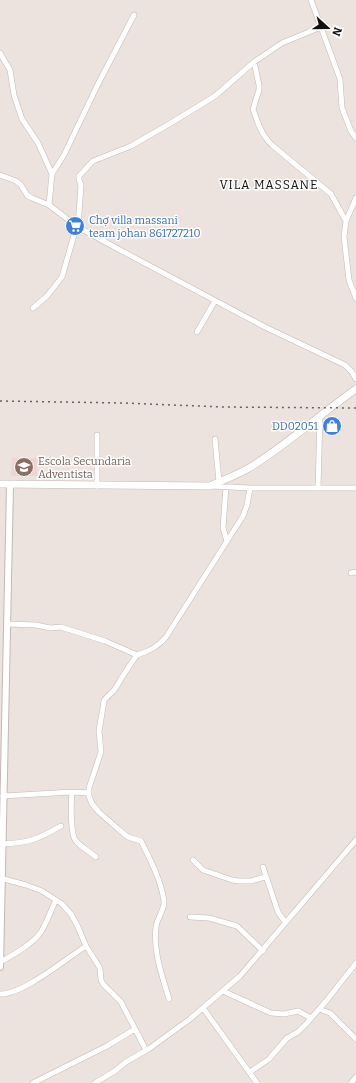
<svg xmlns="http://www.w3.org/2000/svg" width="356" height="1083" viewBox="0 0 356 1083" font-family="Bitter,serif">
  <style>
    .education { fill: #efd5d1 }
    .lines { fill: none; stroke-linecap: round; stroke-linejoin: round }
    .minor-casing { stroke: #c2b9b5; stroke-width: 6 }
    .tertiary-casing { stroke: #c2b9b5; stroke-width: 8 }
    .secondary-casing { stroke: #c2b9b5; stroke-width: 8 }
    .minor { stroke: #fff; stroke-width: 5 }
    .tertiary { stroke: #fff; stroke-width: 6 }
    .secondary { stroke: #fff; stroke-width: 7 }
    .rail { stroke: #66605e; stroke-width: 1.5; stroke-dasharray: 2 4; stroke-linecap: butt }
    .labels { text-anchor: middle; stroke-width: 3; stroke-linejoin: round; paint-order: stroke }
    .shop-label { font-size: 11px; fill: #366cbe; stroke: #fff; text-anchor: start }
    .education-label { font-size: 11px; fill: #785e54; stroke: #fff; text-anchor: start }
    .neighbourhood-label { font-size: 12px; letter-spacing: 1px; fill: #120f0e; stroke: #fff }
  </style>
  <rect width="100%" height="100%" fill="#ece3df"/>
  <path class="education" d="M12 458H37V476H11Z"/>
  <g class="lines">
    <g class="minor-casing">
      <path id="minor" d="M311 0 340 79 342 108 351 131 356 138
        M0 53 10 70 14 95 22 119 38 143 52 174
        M254 62 259 85V90L253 109C257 121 262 136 272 145L331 194 346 221
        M0 175 16 181 21 185 27 195 32 198 49 205 78 227 120 250 265 327 345 365 352 372 356 379
        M356 198 346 221 344 237 349 280 356 298
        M49 205 52 174 64 155 98 84 134 15
        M33 308 47 296 62 277 74 235 78 227 81 185 79 180V176L93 161 131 146 171 123 215 96 254 62 282 43 321 27
        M197 332 215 301
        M97 435V486
        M215 439 219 482
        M211 486 250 488H356
        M226 487 223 528 227 541
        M318 488 320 416
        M351 573 356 572
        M7 624 36 625 50 628 61 627 105 641 137 655C147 652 159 646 166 637L243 516 247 505 250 488
        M137 655C129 666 122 677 115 689 112 694 106 696 104 701L99 731 101 752 89 788V796L92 804 99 812 117 828 128 837 141 841C150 859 161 880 164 901 165 909 157 918 156 927 153 952 162 975 169 999
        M72 792C71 802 70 834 76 841 81 847 90 852 96 857
        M3 796 72 792 89 793
        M2 844C29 843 38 839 61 826
        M193 860 203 870 232 880 239 881H251L265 877
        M263 867 278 912 285 922
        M0 878 26 885 42 891 62 904 71 914 78 927 86 946 100 968 101 980 103 984 121 1002 146 1050
        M190 917 209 918 237 926 263 951
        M0 962C15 954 31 945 41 932 47 922 51 910 56 900
        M223 991 271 1013 284 1014 298 1011 311 1018
        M0 994C22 995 66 959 86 946
        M203 1008 257 1083
        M319 1009 330 1013 356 1039
        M250 1072 269 1059 287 1038 298 1032 306 1024 327 1000 356 963
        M33 1083 107 1046 135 1029
        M95 1083 115 1071 126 1062 150 1048 190 1019 240 976 356 840
        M351 1083 356 1077"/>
    </g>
    <g class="tertiary-casing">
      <path id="tertiary" d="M0 967 10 485"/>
    </g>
    <g class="secondary-casing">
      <path id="secondary" d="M0 484 210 486C223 480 237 475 249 468 287 445 320 414 356 389"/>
    </g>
    <use href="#minor" class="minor"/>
    <use href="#tertiary" class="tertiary"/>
    <use href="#secondary" class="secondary"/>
    <path class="rail" d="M0 401 123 403 222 407 356 408"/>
  </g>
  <defs>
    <g id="supermarket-disc" transform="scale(1)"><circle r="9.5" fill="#3f7fe0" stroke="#fff"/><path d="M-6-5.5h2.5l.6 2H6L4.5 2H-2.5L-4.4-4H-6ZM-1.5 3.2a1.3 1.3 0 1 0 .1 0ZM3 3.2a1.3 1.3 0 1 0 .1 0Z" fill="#fff"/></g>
    <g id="shop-disc" transform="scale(1)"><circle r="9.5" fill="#3f7fe0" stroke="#fff"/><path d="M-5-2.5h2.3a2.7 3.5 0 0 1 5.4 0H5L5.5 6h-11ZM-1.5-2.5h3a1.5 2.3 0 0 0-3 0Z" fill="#fff"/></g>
    <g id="school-disc" transform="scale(1)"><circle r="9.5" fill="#8d6e63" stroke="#fff"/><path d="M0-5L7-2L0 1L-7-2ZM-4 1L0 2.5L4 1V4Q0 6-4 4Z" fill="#fff"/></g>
  </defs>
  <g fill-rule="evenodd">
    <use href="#supermarket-disc" x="75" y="226"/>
    <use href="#shop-disc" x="332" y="426"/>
    <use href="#school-disc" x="24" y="467"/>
  </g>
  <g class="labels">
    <g class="shop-label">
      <text x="89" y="224">Chợ villa massani<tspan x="89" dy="13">team johan 861727210</tspan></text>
      <text x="318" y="430" text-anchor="end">DD02051</text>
    </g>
    <g class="education-label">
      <text x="38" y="465">Escola Secundaria<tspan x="38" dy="13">Adventista</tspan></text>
    </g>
    <g class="neighbourhood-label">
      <text x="269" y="189">VILA MASSANE</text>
    </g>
  </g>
  <g transform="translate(328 28) rotate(111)" stroke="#ffffff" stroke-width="3" paint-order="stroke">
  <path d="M0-3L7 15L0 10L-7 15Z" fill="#120f0e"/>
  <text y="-6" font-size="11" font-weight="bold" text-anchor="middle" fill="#120f0e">N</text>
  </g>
</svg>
